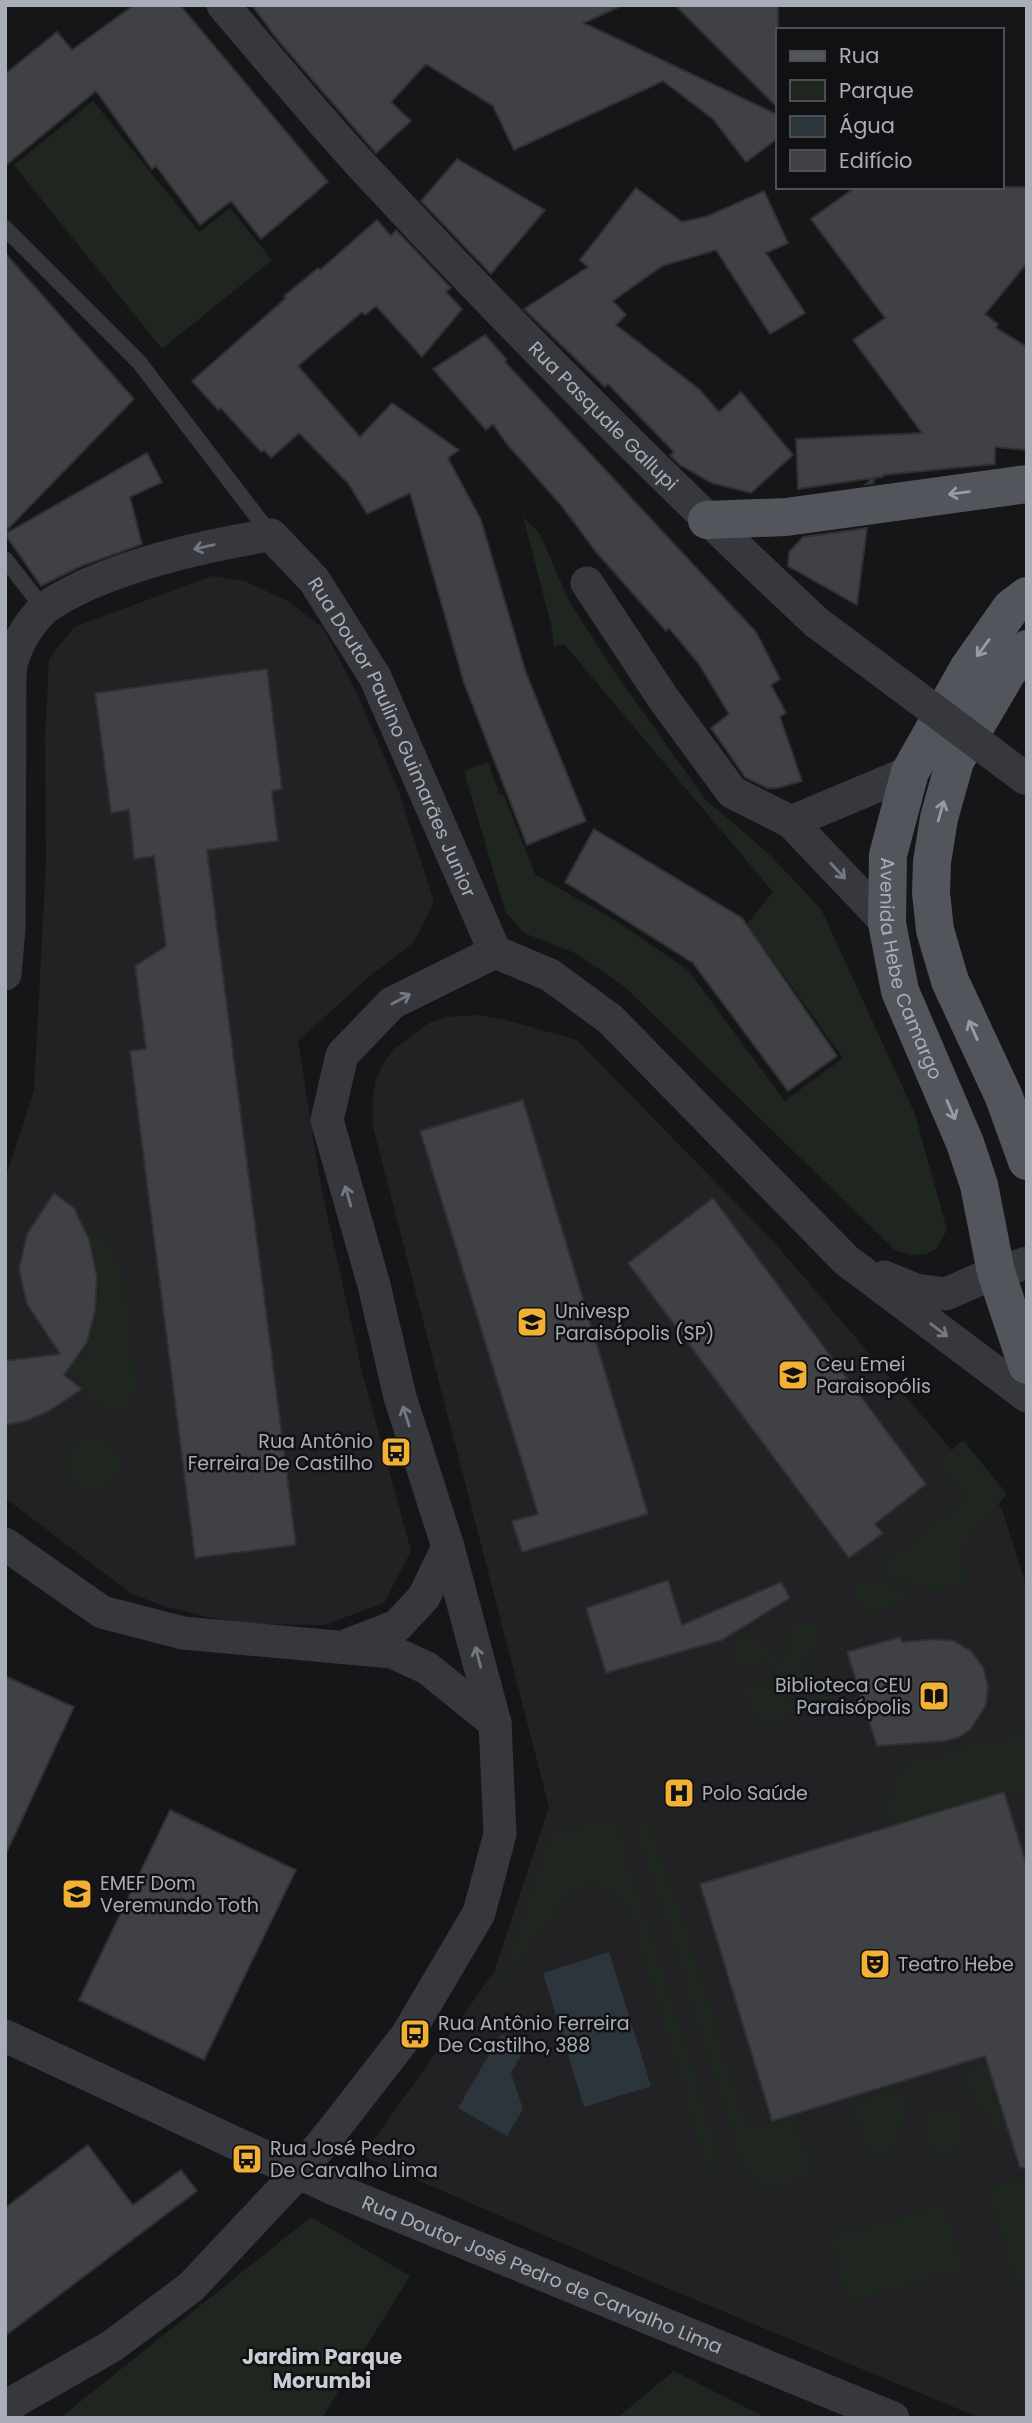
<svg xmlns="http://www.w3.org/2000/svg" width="1032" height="2423" viewBox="0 0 1032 2423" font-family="Poppins,sans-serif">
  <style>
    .built { fill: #222225 }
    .green { fill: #1e261f }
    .water { fill: #2c353c }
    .building { fill: #404145; stroke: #303034; stroke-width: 2 }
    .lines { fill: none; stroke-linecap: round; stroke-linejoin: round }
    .lane { stroke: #37383d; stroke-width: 16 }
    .street { stroke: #37383d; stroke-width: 33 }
    .primary { stroke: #53555c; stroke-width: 38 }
    .street-bridge { stroke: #37383d; stroke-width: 33 }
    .oneway { stroke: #979ba6 }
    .oneway2 { stroke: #757881 }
    .labels { text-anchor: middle; stroke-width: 5; stroke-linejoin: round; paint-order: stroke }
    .street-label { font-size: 19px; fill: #a8adb8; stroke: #111113 }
    .poi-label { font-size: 19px; fill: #a8adb8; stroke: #111113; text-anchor: start }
    .neighbourhood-label { font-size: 21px; font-weight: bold; fill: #c9ccd4; stroke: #111113 }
  </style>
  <rect width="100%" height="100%" fill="#161618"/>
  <path class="built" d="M212 576 245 581 289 602 323 628 357 693 398 789 434 902 414 942 370 976 298 1041 321 1187 362 1372 411 1551 384 1603 324 1625 237 1624 167 1607 132 1594 5 1498V1180L34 1090 46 862 45 737 49 659 74 627Z
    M478 1015 506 1020 577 1040 773 1241 1002 1509 1027 1589V2418H980L643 2278 362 2156 494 1972 549 1807 373 1127V1095L376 1079 382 1066 394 1049 429 1023 448 1017Z"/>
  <path class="green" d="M93 101 199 232 230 208 272 260 162 349 14 165Z
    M523 517 540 534 569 601 616 674 705 799 770 855 821 909 915 1114 947 1230 936 1249 926 1254 911 1255 895 1250 626 988 577 954 524 933 505 911 464 771 488 762 500 795H504L535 874 619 923 688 970 785 1101 843 1058 751 930 746 925 773 892 564 644 554 646 551 624Z
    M90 1232C98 1235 108 1238 113 1246 126 1266 136 1368 136 1396 130 1408 119 1412 107 1413L84 1393 86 1388 63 1370 73 1357 81 1361C104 1311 101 1284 90 1232Z
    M66 1464a27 27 0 1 1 54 0a27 27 0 1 1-54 0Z
    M963 1440 1007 1494 960 1550 969 1582 933 1592 875 1570 967 1498 939 1462Z
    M866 1576 917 1598 862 1617 854 1586Z
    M799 1622 812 1623 819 1629 821 1646 806 1659 805 1666C811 1677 817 1672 828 1671 838 1683 843 1699 831 1712L818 1714 801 1691 796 1690 789 1695C790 1700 793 1709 791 1714 787 1727 768 1724 758 1720 750 1712 735 1693 751 1684 756 1681 763 1683 769 1683L776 1673 772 1664 768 1662 749 1666 736 1662C729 1653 733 1641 743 1635H752L778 1657 785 1658 789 1655C787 1640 783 1630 799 1622Z
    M1027 1727V1791L1008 1796 1006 1791 894 1824 890 1815 880 1818 901 1769 911 1762 971 1743 1007 1740 1017 1731Z
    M641 1816 647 1819 679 1905 747 2125 769 2120 771 2125 794 2118 814 2174C787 2183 761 2201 743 2168L635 1826 634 1819Z
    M608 1819H614L617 1823 720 2154 707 2180 703 2181 707 2172 705 2163 630 1913C617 1888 594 1878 570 1894L496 1992 493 1989 506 1965 549 1834Z
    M985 2062 1009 2135 1000 2136 994 2131 959 2070Z
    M893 2089 897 2093 909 2090 898 2142 891 2150 871 2159 852 2102Z
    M921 2130a23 23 0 1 1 46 0a23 23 0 1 1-46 0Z
    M1027 2177V2281L1015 2284 987 2188Z
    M945 2204 964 2270 847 2303 829 2237Z
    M311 2217 410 2276 322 2418H60Z
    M674 2371 767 2418H617Z"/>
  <path class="water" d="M609 1952 651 2086 584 2107 543 1973Z
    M501 2034 526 2047 511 2073 523 2109 507 2136 458 2108Z"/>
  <path class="building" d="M134 5H180L328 182 261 239 231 201 200 225 156 166 152 169 96 91 5 166V74L57 32 72 50Z
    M252 5H623L584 23 778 115V138L746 162 713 119 663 81 514 150 493 106 426 64 391 102 411 121 376 153 277 39Z
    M675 5H778V108Z
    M457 159 545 210 491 274 421 201Z
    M856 187H1027V263L985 314 998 324 996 328 1027 347V450L995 447V464L883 475V477L874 478 873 483 866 484 873 478 798 489 796 439 922 433 853 340 885 318 811 219Z
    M636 188 682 222 708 216 764 191 788 243 766 253 805 313 770 334 716 250 662 266 613 301 626 315 616 325 700 390 719 412 741 392 793 455 751 493 712 483 680 465 670 455 674 452 608 384 605 387 524 309 588 267 580 260Z
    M377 220 391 236 396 230 451 288 446 292 462 309 422 357 376 306 365 315 362 312 298 366 360 437 392 403 459 450 448 458 481 520 526 673 586 821 527 845 464 683 410 493 367 514 348 483 299 433 271 458 264 450 261 452 221 408 218 410 192 381 286 298 284 296 318 268 320 270Z
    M5 253 134 399 5 532Z
    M485 335 507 360 505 362 756 632 780 679 771 685 786 713 780 717 802 781 778 788H767L745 777 711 728 729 714 699 664 669 628 666 631 597 553 561 505 506 443 493 424 486 430 433 369Z
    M147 453 162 482 130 497 142 544 79 567 41 586 5 534Z
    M867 528 857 605 788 566 789 552 803 537Z
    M267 669 282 789 272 791 278 841 207 850 296 1545 195 1558 130 1051 146 1049 135 966 166 946 154 856 134 859 129 810 111 813 95 693Z
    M594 829 742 918 837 1056 788 1091 693 963 565 882Z
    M523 1100 648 1514 522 1552 512 1521 538 1514 420 1131Z
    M54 1193 74 1208 89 1239 97 1277 95 1311 87 1342 64 1375 82 1389 49 1411 26 1421 5 1425V1361L60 1354 27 1304 19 1269 27 1234Z
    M713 1198 926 1484 875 1524 883 1533 849 1558 628 1263Z
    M668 1580 682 1625 781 1582 790 1598 722 1640 606 1673 586 1608Z
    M900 1637 902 1642 934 1639 954 1641 971 1651 983 1667 988 1686 986 1705 971 1729 959 1737 946 1741 877 1746 847 1652Z
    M5 1676 74 1707 5 1856Z
    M1004 1792 1027 1866V2167L1020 2168 985 2056 772 2121 700 1884Z
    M170 1810 296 1870 204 2060 79 2000Z
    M88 2145 133 2205 181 2170 197 2191 5 2336V2208Z"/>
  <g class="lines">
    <path class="lane" d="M5 228 139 362 271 535
      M5 559 44 609"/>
    <g class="street">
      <path id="s1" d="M223 5C270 60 316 116 365 169 510 325 660 476 816 622"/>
      <path d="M587 583 663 698 732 792 791 822 887 923"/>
      <path d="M791 822 910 772"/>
      <path id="s2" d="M5 974 9 929 10 674C11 652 28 623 44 609 56 599 72 592 86 585 145 559 207 545 271 535L314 580 375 677 495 952"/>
      <path d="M884 1277 916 1290 946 1294 996 1272 1027 1263"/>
      <path d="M5 1544 102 1612 183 1633 392 1652 427 1668 495 1723"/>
      <path d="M348 1645 397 1626 424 1597 448 1547"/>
      <path id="s3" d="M5 2036 334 2189 893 2418"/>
      <path d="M5 2407 112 2346 191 2287 299 2172 334 2129 407 2035 479 1913 500 1834 495 1723 448 1547 400 1397 374 1285 327 1120 342 1055 392 1003 495 952 550 975 610 1019 846 1260 1027 1396"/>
    </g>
    <g class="primary">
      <path d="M707 520 786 517 1027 484"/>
      <path id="s4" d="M1027 596 1011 608 968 669 910 772 888 855 887 923 900 991 965 1143 979 1185 996 1272 1027 1365"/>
      <path d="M1027 649 1008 671 955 761 939 818 932 862 931 893 935 930 950 981 1004 1097 1027 1161"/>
    </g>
    <path class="street-bridge" d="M816 622 1025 778"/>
  </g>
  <defs><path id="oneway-shaft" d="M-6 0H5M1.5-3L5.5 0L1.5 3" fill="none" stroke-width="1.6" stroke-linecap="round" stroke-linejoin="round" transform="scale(1.75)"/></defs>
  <g class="oneway">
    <use href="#oneway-shaft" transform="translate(959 493) rotate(173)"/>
    <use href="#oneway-shaft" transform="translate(983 648) rotate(126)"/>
    <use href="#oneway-shaft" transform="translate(941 811) rotate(-74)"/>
    <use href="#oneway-shaft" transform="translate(973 1030) rotate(-114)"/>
    <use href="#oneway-shaft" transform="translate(951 1110) rotate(67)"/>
  </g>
  <g class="oneway2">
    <use href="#oneway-shaft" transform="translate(204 547) rotate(167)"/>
    <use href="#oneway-shaft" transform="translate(838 871) rotate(47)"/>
    <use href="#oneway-shaft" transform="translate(401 999) rotate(-28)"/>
    <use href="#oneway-shaft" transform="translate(348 1196) rotate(-106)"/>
    <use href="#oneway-shaft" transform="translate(939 1330) rotate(37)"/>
    <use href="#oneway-shaft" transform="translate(406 1416) rotate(-108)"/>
    <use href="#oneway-shaft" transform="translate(478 1657) rotate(-105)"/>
  </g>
  <defs>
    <g id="university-square" transform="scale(1.575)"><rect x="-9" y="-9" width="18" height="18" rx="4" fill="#f2b134" stroke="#111113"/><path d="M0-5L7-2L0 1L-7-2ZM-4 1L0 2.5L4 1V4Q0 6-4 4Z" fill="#111"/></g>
    <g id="bus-square" transform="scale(1.575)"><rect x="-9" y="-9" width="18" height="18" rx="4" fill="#f2b134" stroke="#111113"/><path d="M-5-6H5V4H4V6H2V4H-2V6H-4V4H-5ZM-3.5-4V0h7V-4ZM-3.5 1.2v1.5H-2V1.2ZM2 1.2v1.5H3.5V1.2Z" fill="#111"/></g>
    <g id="library-square" transform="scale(1.575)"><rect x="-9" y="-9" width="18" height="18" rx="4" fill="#f2b134" stroke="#111113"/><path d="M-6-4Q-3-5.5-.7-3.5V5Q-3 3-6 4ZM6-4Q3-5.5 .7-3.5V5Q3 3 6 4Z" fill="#111"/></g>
    <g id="hospital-square" transform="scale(1.575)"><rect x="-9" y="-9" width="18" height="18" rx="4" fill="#f2b134" stroke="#111113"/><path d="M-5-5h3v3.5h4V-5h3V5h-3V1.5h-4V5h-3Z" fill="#111"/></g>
    <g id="school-square" transform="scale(1.575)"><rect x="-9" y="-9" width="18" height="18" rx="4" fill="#f2b134" stroke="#111113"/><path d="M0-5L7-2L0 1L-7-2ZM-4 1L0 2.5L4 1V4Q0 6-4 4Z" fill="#111"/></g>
    <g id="theatre-square" transform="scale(1.575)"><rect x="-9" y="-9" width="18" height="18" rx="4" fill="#f2b134" stroke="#111113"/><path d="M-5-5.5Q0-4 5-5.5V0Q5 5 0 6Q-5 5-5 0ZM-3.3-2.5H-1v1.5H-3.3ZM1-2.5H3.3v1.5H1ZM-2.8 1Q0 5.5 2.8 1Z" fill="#111"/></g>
  </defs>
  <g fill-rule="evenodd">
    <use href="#university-square" x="532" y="1322"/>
    <use href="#university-square" x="793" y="1375"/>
    <use href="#bus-square" x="396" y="1452"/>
    <use href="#library-square" x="934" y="1696"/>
    <use href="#hospital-square" x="679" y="1793"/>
    <use href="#school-square" x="77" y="1894"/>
    <use href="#theatre-square" x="875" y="1964"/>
    <use href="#bus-square" x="415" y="2034"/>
    <use href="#bus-square" x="247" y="2159"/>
  </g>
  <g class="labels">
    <g class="street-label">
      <text dy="7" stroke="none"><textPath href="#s1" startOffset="560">Rua Pasquale Gallupi</textPath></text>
      <text dy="7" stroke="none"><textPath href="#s2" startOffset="854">Rua Doutor Paulino Guimarães Junior</textPath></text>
      <text dy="7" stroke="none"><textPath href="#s4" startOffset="416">Avenida Hebe Camargo</textPath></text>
      <text dy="7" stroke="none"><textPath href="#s3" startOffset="588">Rua Doutor José Pedro de Carvalho Lima</textPath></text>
    </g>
    <g class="poi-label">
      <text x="555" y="1318">Univesp<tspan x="555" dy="22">Paraisópolis (SP)</tspan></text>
      <text x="816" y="1371">Ceu Emei<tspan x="816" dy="22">Paraisopólis</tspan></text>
      <text x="373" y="1448" text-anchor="end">Rua Antônio<tspan x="373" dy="22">Ferreira De Castilho</tspan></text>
      <text x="911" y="1692" text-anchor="end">Biblioteca CEU<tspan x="911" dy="22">Paraisópolis</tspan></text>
      <text x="702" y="1800">Polo Saúde</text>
      <text x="100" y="1890">EMEF Dom<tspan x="100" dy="22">Veremundo Toth</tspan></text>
      <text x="898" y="1971">Teatro Hebe</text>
      <text x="438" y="2030">Rua Antônio Ferreira<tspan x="438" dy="22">De Castilho, 388</tspan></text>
      <text x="270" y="2155">Rua José Pedro<tspan x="270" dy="22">De Carvalho Lima</tspan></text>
    </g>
    <g class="neighbourhood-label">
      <text x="322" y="2364">Jardim Parque<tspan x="322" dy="24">Morumbi</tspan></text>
    </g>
  </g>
  <rect width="1032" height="2423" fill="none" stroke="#a8adb8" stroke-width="14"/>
  <rect x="776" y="28" width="228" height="161" fill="#111113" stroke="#4d4f55" stroke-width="2"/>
  <rect x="790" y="51" width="35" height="10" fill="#53555c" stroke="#4d4f55" stroke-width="2"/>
  <text x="839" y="63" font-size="21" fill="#a8adb8">Rua</text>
  <rect x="790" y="80" width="35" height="21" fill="#1e261f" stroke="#4d4f55" stroke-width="2"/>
  <text x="839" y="98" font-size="21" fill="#a8adb8">Parque</text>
  <rect x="790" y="116" width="35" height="21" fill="#2c353c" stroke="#4d4f55" stroke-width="2"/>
  <text x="839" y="133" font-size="21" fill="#a8adb8">Água</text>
  <rect x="790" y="150" width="35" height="21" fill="#404145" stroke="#4d4f55" stroke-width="2"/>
  <text x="839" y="168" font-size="21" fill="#a8adb8">Edifício</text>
</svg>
